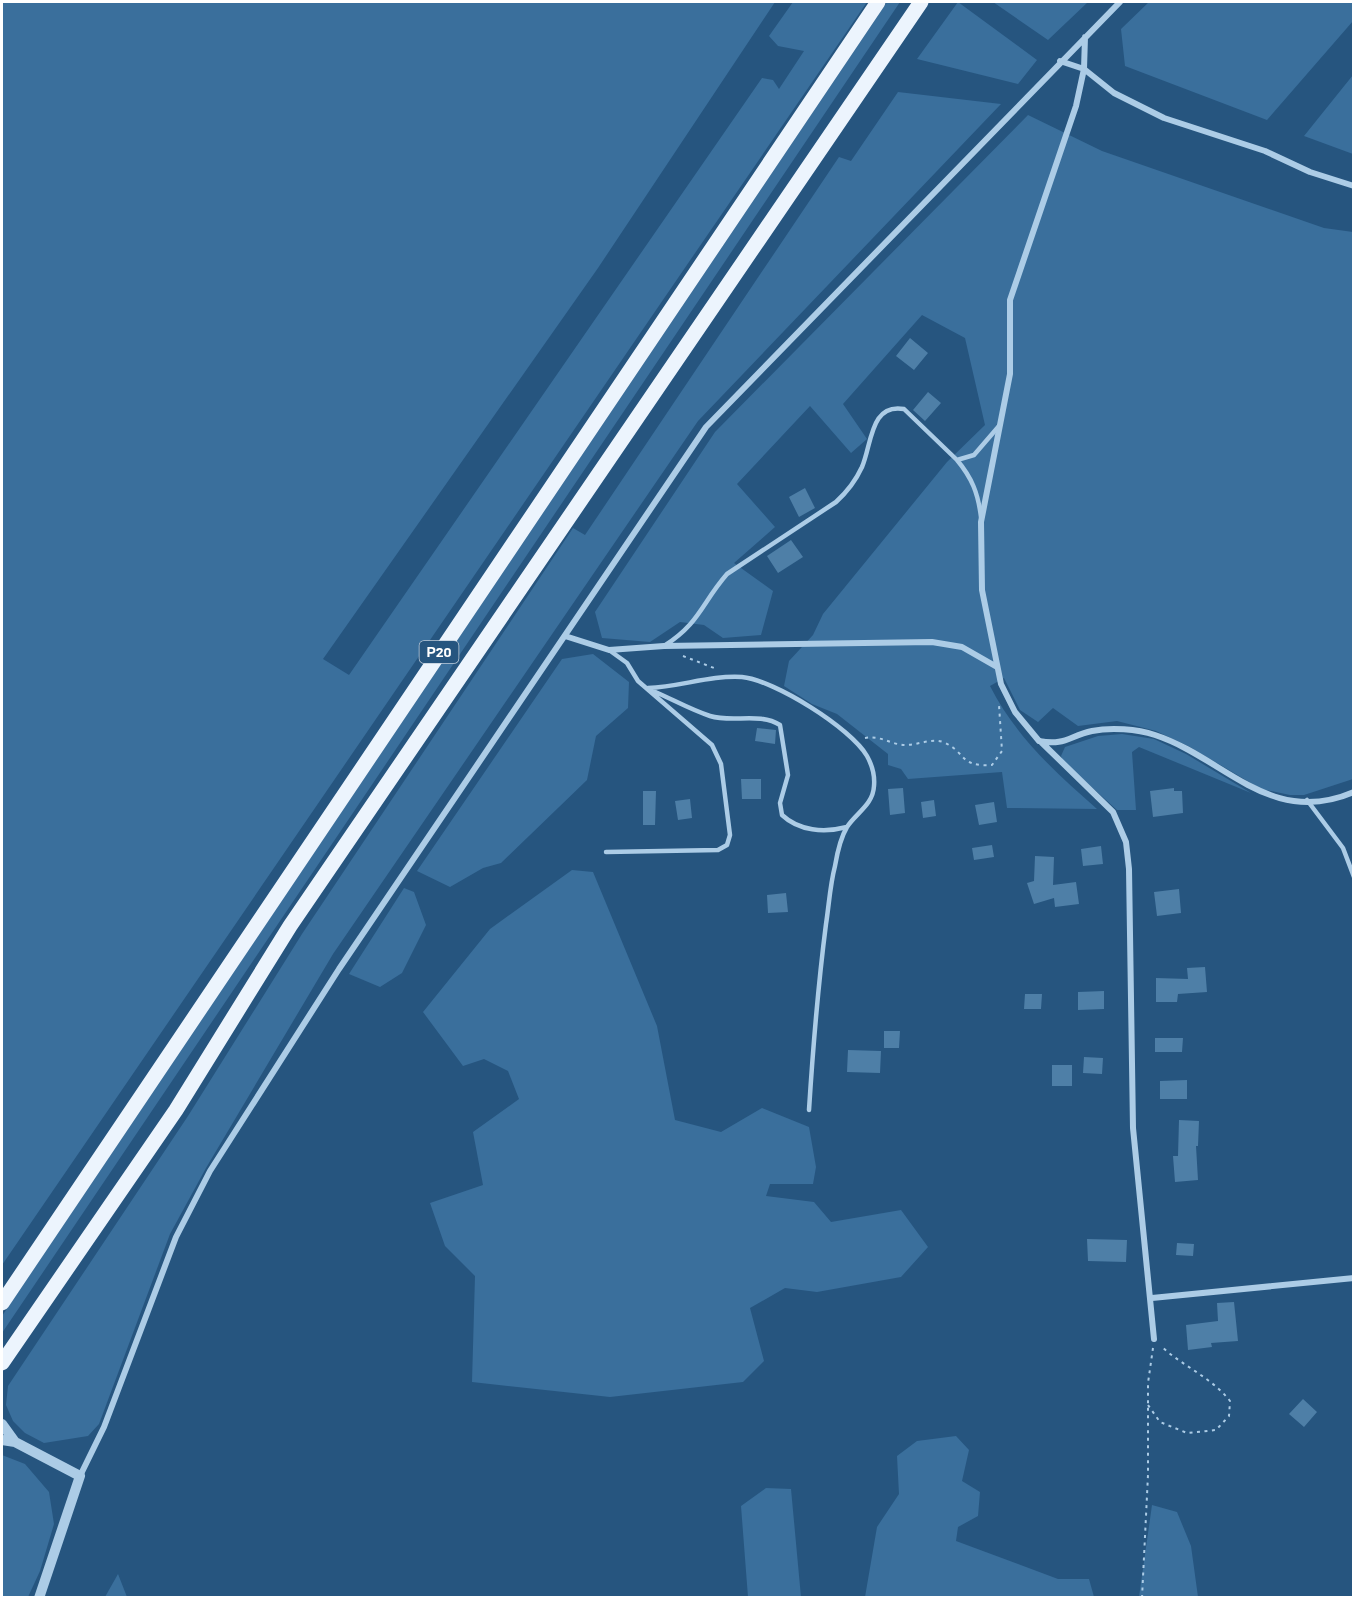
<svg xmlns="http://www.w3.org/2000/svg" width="1355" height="1599" viewBox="0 0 1355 1599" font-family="Barlow,sans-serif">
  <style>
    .green { fill: #3a6f9c }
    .building { fill: #4e7fa7 }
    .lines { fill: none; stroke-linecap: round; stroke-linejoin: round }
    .path { stroke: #accce6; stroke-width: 2; stroke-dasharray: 3 4.5; stroke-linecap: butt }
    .service { stroke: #accce6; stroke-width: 4.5 }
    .minor { stroke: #accce6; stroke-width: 6 }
    .tertiary { stroke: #accce6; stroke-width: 10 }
    .primary { stroke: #ecf4fd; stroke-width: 15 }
    .labels { text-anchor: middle; stroke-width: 5; stroke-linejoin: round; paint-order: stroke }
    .shield { fill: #26557f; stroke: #beccd9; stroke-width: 1.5 }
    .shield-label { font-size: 14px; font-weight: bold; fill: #fff }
  </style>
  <rect width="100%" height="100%" fill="#26557f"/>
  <path class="green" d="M2 2H775L598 268 323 659 349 675 762 78 773 80 779 89 804 51 778 46 769 36 793 2H867L2 1265Z
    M887 2H900L2 1333V1316Z
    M958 2 1037 60 1018 84 917 59Z
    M993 2H1088L1048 40Z
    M1149 2H1353V21L1267 120 1125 66 1121 29Z
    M1353 75V154L1304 136Z
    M898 92 1001 104 698 421 333 954 206 1168 170 1234 99 1424 88 1436 44 1443 25 1433 13 1421 6 1405 8 1386 188 1116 302 934 573 528 585 535 839 157 851 161Z
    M1028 115 1102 151 1324 228 1353 232V779L1304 795H1290L1261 789 1190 747 1156 731 1117 721 1078 726 1053 708 1038 722 1020 710 1004 678 990 686C1016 737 1055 772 1097 809L1007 808 1002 772 908 779 901 769 888 765V754L837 714 812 704 784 686 789 661 813 635 823 614 947 462 985 425 965 338 922 315 843 404 867 439 851 453 810 406 737 484 775 527 734 563 773 591 761 635 723 638 704 625 680 622 650 642 602 638 595 612 715 432Z
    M593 654 629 682 628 708 596 736 587 780 501 863 483 868 450 887 417 871 562 659Z
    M1122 734 1154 739 1186 754 1251 793 1139 747 1132 752 1136 810H1117L1063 761 1061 756 1065 747 1098 736Z
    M572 870 593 872 657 1026 675 1120 721 1132 762 1108 809 1127 816 1167 813 1184H770L766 1196 814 1202 831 1222 901 1210 928 1247 901 1277 817 1292 785 1288 750 1308 764 1361 743 1382 610 1397 472 1382 475 1276 445 1246 430 1203 483 1185 473 1132 519 1099 508 1071 484 1059 463 1066 423 1012 490 929Z
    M404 888 414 892 426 925 402 973 380 987 349 974Z
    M956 1436 969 1450 962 1481 980 1492 978 1516 958 1527 956 1541 1058 1579H1089L1094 1597H865L877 1527 899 1494 897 1456 917 1441Z
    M2 1455 25 1464 49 1492 54 1524 40 1571 28 1597H2Z
    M766 1488 791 1489 801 1597H748L741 1506Z
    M1152 1505 1177 1512 1191 1546 1198 1597H1139Z
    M118 1574 127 1597H105Z"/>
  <path class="building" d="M910 338 928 353 914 370 896 356Z
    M928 392 941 403 925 421 913 410Z
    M805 488 815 508 799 517 789 497Z
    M791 540 803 557 778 573 767 556Z
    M757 728 776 730 775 744 755 741Z
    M741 779H761V799H742Z
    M903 788 905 813 890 815 888 789Z
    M1174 788V791H1182L1183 813 1153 817 1150 791Z
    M643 791H656L655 825H643Z
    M690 799 692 818 678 820 675 801Z
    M934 800 936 816 923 818 921 802Z
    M994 802 997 822 979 825 975 805Z
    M992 845 994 857 974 860 972 848Z
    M1101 846 1103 864 1083 866 1081 849Z
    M1035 856 1054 857 1053 885 1076 882 1079 904 1055 907 1054 898 1034 904 1027 883 1034 881Z
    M1179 889 1181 913 1157 916 1154 892Z
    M786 893 788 912 768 913 767 895Z
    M1205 967 1207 992 1178 994 1177 1002H1156V978L1188 979 1187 968Z
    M1104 991V1009L1078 1010V992Z
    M1025 994H1042L1041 1009H1024Z
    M884 1031H900L899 1048H884Z
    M1155 1038H1183L1182 1052H1155Z
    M848 1050 881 1051 880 1073 847 1072Z
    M1084 1057 1103 1058 1102 1074 1083 1073Z
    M1052 1065H1072V1086H1052Z
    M1187 1080V1099H1160V1081Z
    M1179 1120 1199 1121 1198 1146H1196L1198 1180 1175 1182 1173 1156H1178Z
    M1087 1239 1127 1240 1126 1262 1088 1261Z
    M1177 1243 1194 1244 1193 1256 1176 1255Z
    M1234 1302 1238 1341 1211 1343 1212 1347 1188 1350 1186 1325 1218 1321 1217 1303Z
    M1303 1399 1317 1412 1304 1427 1289 1414Z"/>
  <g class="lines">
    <path class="path" d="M683 656 714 668
      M865 738C881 735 891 745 906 745 918 745 931 738 943 742 967 752 958 767 992 765L1002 751 999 705
      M1148 1405 1160 1422 1187 1433 1216 1430 1229 1416 1230 1401C1211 1377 1184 1367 1162 1347
      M1142 1598 1148 1475V1383L1153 1348"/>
    <path class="service" d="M957 460C972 478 978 493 981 517
      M664 646C700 623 701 604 727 574L836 502C847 492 856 480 862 467 872 444 870 403 904 409L957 460 974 455 999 426
      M648 688C680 687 710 675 742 677 774 680 851 728 867 756 872 765 875 775 874 786 873 805 856 813 847 827 841 837 837 854 835 866 830 885 829 905 826 924 818 986 813 1047 809 1110
      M653 691C672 699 691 710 710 716 733 723 759 712 780 725L788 775 780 803 782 815C799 831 824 833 847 827
      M1307 800 1343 848 1354 877
      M606 852 718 850 727 845 730 835 721 764 712 745 638 681 627 663 609 650"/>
    <path class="minor" d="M1085 37 1084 69 1076 106 1010 300V374L981 522 982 590 1001 684 1015 712 1039 741C1065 746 1069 736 1092 731 1111 727 1137 729 1155 735 1225 758 1270 828 1354 792
      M1060 61 1084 69 1114 93 1164 118 1265 151 1310 172 1354 186
      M565 636 609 650 664 646 932 642 962 647 997 667
      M1040 741 1113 812 1126 842 1129 869 1133 1128 1154 1339
      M1152 1298 1354 1278
      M80 1476 104 1427 176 1237 210 1171 339 969 706 427 1120 2"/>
    <path class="tertiary" d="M2 1424 15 1442
      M2 1440 15 1442 80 1476 39 1598"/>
    <path class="primary" d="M2 1303 878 2
      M2 1363 176 1110 290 926 921 2"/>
  </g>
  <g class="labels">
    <rect class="shield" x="419.5" y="641" width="39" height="22" rx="4.5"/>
    <g class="shield-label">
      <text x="439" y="657">Р20</text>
    </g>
  </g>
  <rect width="1355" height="1599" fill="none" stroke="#ffffff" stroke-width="6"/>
</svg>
